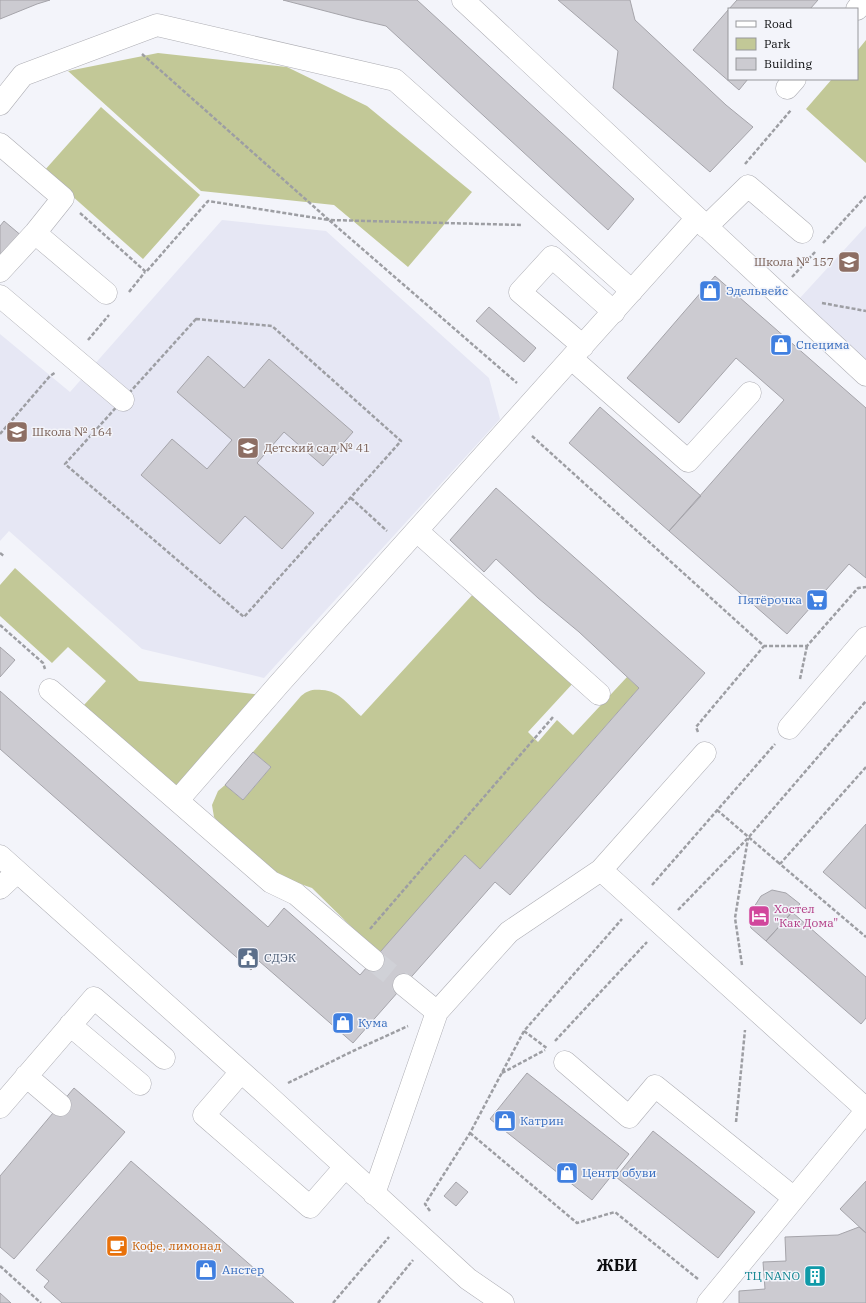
<svg xmlns="http://www.w3.org/2000/svg" width="866" height="1303" viewBox="0 0 866 1303" font-family="'IBM Plex Serif',serif">
  <style>
    .built { fill: #e6e7f4 }
    .green { fill: #c2c897 }
    .building { fill: #cccbd1; stroke: #a5a4aa }
    .lines { fill: none; stroke-linecap: round; stroke-linejoin: round }
    .minor-tunnel { stroke: #d0d1d7; stroke-width: 22; stroke-dasharray: 22 11; stroke-linecap: butt }
    .minor-casing { stroke: #aeaeb4; stroke-width: 23 }
    .path { stroke: #9d9ea3; stroke-width: 2.5; stroke-dasharray: 4 2; stroke-linecap: butt }
    .minor { stroke: #fff; stroke-width: 22 }
    .labels { text-anchor: middle; stroke-width: 3; stroke-linejoin: round; paint-order: stroke }
    .education-label { font-size: 12px; fill: #785e54; stroke: #f3f4fa; text-anchor: start }
    .shop-label { font-size: 12px; fill: #366cbe; stroke: #f3f4fa; text-anchor: start }
    .hotel-label { font-size: 12px; fill: #b23c85; stroke: #f3f4fa; text-anchor: start }
    .service-label { font-size: 12px; fill: #4e5e75; stroke: #f3f4fa; text-anchor: start }
    .food-label { font-size: 12px; fill: #c56008; stroke: #f3f4fa; text-anchor: start }
    .culture-label { font-size: 12px; fill: #0d838f; stroke: #f3f4fa; text-anchor: end }
    .district-label { font-size: 16px; font-weight: bold; fill: #0c0d0f; stroke: #f3f4fa }
  </style>
  <rect width="100%" height="100%" fill="#f3f4fa"/>
  <path class="built" d="M222 220 326 231 489 378 500 419 264 678 142 649 9 531 0 541V334L70 392Z
    M866 226V360L800 298Z"/>
  <path class="green" d="M866 40V163L806 109 832 79H857V51Z
    M158 53 287 67 367 106 472 192 408 267 334 205 201 191 68 71Z
    M101 107 200 195 143 259 44 171Z
    M15 568 139 681 262 695 180 788 170 784 84 705 106 681 68 647 52 663 0 616V585Z
    M475 592 575 681 528 732 538 742 557 720 573 735 627 677 639 688 480 869 465 856 379 954 312 888 275 875 224 830 214 817 212 805 218 791 225 785 243 800 271 767 253 752 301 696C308 690 313 689 322 690 340 691 348 705 361 716Z"/>
  <path class="building" d="M0 0H50L37 4 0 19Z
    M283 0H417L634 199 608 230 386 26 356 19Z
    M558 0H630L635 20 726 105 753 127 710 172 613 88 618 51Z
    M737 0H818L810 9H729Z
    M729 9V79H748L739 90 693 50Z
    M4 221 23 237 0 264V226Z
    M715 276 866 408V578L849 564 787 634 669 531 784 400 736 358 679 423 627 378Z
    M489 307 536 348 524 362 476 321Z
    M208 356 244 388 269 359 353 432 323 466 284 432 257 463 314 513 282 549 245 516 220 544 141 475 172 439 207 469 232 440 177 392Z
    M600 407 701 496 669 531 569 443Z
    M496 488 705 673 510 895 495 882 353 1043 259 961 251 970 0 749V691L268 927 284 908 360 975 465 855 480 869 639 688 579 632 538 598 496 559 484 572 450 540Z
    M0 647 15 660 0 677Z
    M253 752 271 767 243 800 225 785Z
    M866 824V909L823 872Z
    M772 890 786 893 800 904 766 941 751 928 749 919 754 907 761 896Z
    M792 912 866 977V1018L861 1024 766 941Z
    M527 1073 629 1154 592 1200 490 1119Z
    M74 1088 125 1132 14 1259 0 1247V1176Z
    M653 1131 755 1212 718 1258 616 1177Z
    M131 1161 294 1303H62L44 1287 49 1281 36 1270Z
    M866 1181V1233L840 1209Z
    M456 1182 468 1192 456 1206 444 1196Z
    M859 1227 866 1233V1303H739V1291L765 1289 763 1262 786 1261 785 1237 838 1235Z
    M0 1293 11 1303H0Z"/>
  <g class="lines">
    <path class="minor-tunnel" d="M373 960 404 985"/>
    <g class="minor-casing">
      <path id="minor" d="M463 0 866 375
        M857 9 865 0
        M787 88 795 79
        M0 104 23 75 157 25 395 80 632 291
        M0 144 63 198 35 233 0 271
        M706 227 748 186 802 232
        M35 233 106 293
        M0 296 123 400
        M583 346 520 292 552 257 614 312
        M572 359 688 461 750 393
        M417 531 599 694
        M50 690 271 882 296 894 373 960
        M789 728 866 638
        M178 800 279 684 697 218
        M0 856 266 1094 468 1279 503 1303
        M601 870 866 1109
        M0 888 17 872
        M437 1012 509 932 601 870 705 753
        M70 1025 140 1084
        M565 1062 629 1117 655 1086 794 1198
        M241 1072 204 1115 310 1207 345 1167
        M26 1076 60 1105
        M0 1107 94 998 164 1058
        M374 1194 437 1012 404 985
        M708 1303 866 1111"/>
    </g>
    <path class="path" d="M142 54 329 220 522 225
      M745 164 791 110
      M80 213 146 272 208 201 329 220 517 383
      M823 243 866 196
      M792 277 816 251
      M129 292 145 272
      M822 303 866 311
      M196 319 272 326 401 441 244 617 65 464Z
      M88 340 109 315
      M0 434 50 376 56 372
      M532 436 764 646H807L858 588 866 587
      M351 498 387 531
      M0 553 4 556
      M0 625 43 663 45 669
      M800 679 807 646
      M698 732 696 727 764 646
      M866 767 780 864 866 937
      M717 810 780 864
      M652 885 775 744
      M678 910 748 838 866 701
      M370 929 553 717
      M742 965 735 918 748 838
      M524 1031 548 1049
      M555 1041 647 942
      M502 1073 545 1050
      M288 1083 353 1051 408 1026
      M736 1122 745 1030
      M470 1133 577 1223 615 1212 698 1279
      M430 1211 425 1204 470 1133 524 1031 622 919
      M0 1266 41 1303
      M333 1303 389 1237
      M378 1303 413 1260"/>
    <use href="#minor" class="minor"/>
  </g>
  <defs>
    <g id="school-square" transform="scale(1.15)"><rect x="-9" y="-9" width="18" height="18" rx="4" fill="#8d6e63" stroke="#f3f4fa"/><path d="M0-5L7-2L0 1L-7-2ZM-4 1L0 2.5L4 1V4Q0 6-4 4Z" fill="#fff"/></g>
    <g id="shop-square" transform="scale(1.15)"><rect x="-9" y="-9" width="18" height="18" rx="4" fill="#3f7fe0" stroke="#f3f4fa"/><path d="M-5-2.5h2.3a2.7 3.5 0 0 1 5.4 0H5L5.5 6h-11ZM-1.5-2.5h3a1.5 2.3 0 0 0-3 0Z" fill="#fff"/></g>
    <g id="supermarket-square" transform="scale(1.15)"><rect x="-9" y="-9" width="18" height="18" rx="4" fill="#3f7fe0" stroke="#f3f4fa"/><path d="M-6-5.5h2.5l.6 2H6L4.5 2H-2.5L-4.4-4H-6ZM-1.5 3.2a1.3 1.3 0 1 0 .1 0ZM3 3.2a1.3 1.3 0 1 0 .1 0Z" fill="#fff"/></g>
    <g id="hotel-square" transform="scale(1.15)"><rect x="-9" y="-9" width="18" height="18" rx="4" fill="#d1479c" stroke="#f3f4fa"/><path d="M-6-4.5h1.5V1H6V5H4.5V3h-9V5H-6ZM-4 0a1.8 1.8 0 1 1 3.6 0ZM.5 0V-2.5h3Q6-2.5 6 0Z" fill="#fff"/></g>
    <g id="civic-square" transform="scale(1.15)"><rect x="-9" y="-9" width="18" height="18" rx="4" fill="#5c6f8a" stroke="#f3f4fa"/><path d="M-.6-6.5H3V-4.5H.6V-3L4-1V1h2V6H-6V1h2V-1L-.6-3ZM-1.2 2.5V6h2.4V2.5Z" fill="#fff"/></g>
    <g id="cafe-square" transform="scale(1.15)"><rect x="-9" y="-9" width="18" height="18" rx="4" fill="#e8710a" stroke="#f3f4fa"/><path d="M-5.5-4.5H6V0H3Q3 3.5 0 3.5H-2.5Q-5.5 3.5-5.5 0ZM3-3.2v2h1.7v-2ZM-6 4.5H4V6H-6Z" fill="#fff"/></g>
    <g id="building-square" transform="scale(1.15)"><rect x="-9" y="-9" width="18" height="18" rx="4" fill="#0f9aa8" stroke="#f3f4fa"/><path d="M-4-6H4V6H1V3H-1V6H-4ZM-2.5-4.3h1.7v1.8h-1.7ZM.8-4.3h1.7v1.8H.8ZM-2.5-1h1.7V.8h-1.7ZM.8-1h1.7V.8H.8Z" fill="#fff"/></g>
  </defs>
  <g fill-rule="evenodd">
    <use href="#school-square" x="849" y="262"/>
    <use href="#shop-square" x="710" y="291"/>
    <use href="#shop-square" x="781" y="345"/>
    <use href="#school-square" x="17" y="432"/>
    <use href="#school-square" x="248" y="448"/>
    <use href="#supermarket-square" x="817" y="600"/>
    <use href="#hotel-square" x="759" y="916"/>
    <use href="#civic-square" x="248" y="958"/>
    <use href="#shop-square" x="343" y="1023"/>
    <use href="#shop-square" x="505" y="1121"/>
    <use href="#shop-square" x="567" y="1173"/>
    <use href="#cafe-square" x="117" y="1246"/>
    <use href="#shop-square" x="206" y="1270"/>
    <use href="#building-square" x="815" y="1276"/>
  </g>
  <g class="labels">
    <g class="education-label">
      <text x="834" y="266" text-anchor="end">Школа № 157</text>
      <text x="32" y="436">Школа № 164</text>
      <text x="264" y="452">Детский сад № 41</text>
    </g>
    <g class="shop-label">
      <text x="726" y="295">Эдельвейс</text>
      <text x="796" y="349">Специма</text>
      <text x="802" y="604" text-anchor="end">Пятёрочка</text>
      <text x="358" y="1027">Кума</text>
      <text x="520" y="1125">Катрин</text>
      <text x="582" y="1177">Центр обуви</text>
      <text x="222" y="1274">Анстер</text>
    </g>
    <g class="hotel-label">
      <text x="774" y="913">Хостел<tspan x="774" dy="14">"Как Дома"</tspan></text>
    </g>
    <g class="service-label">
      <text x="264" y="962">СДЭК</text>
    </g>
    <g class="food-label">
      <text x="132" y="1250">Кофе, лимонад</text>
    </g>
    <g class="culture-label">
      <text x="800" y="1280">ТЦ NANO</text>
    </g>
    <g class="district-label">
      <text x="617" y="1271">ЖБИ</text>
    </g>
  </g>
  <rect x="728" y="8" width="130" height="72" fill="#f3f4fa" stroke="#97989c"/>
  <rect x="736" y="21" width="20" height="6" fill="#ffffff" stroke="#97989c"/>
  <text x="764" y="28" font-size="12" fill="#0c0d0f">Road</text>
  <rect x="736" y="38" width="20" height="12" fill="#c2c897" stroke="#97989c"/>
  <text x="764" y="48" font-size="12" fill="#0c0d0f">Park</text>
  <rect x="736" y="58" width="20" height="12" fill="#cccbd1" stroke="#97989c"/>
  <text x="764" y="68" font-size="12" fill="#0c0d0f">Building</text>
</svg>
